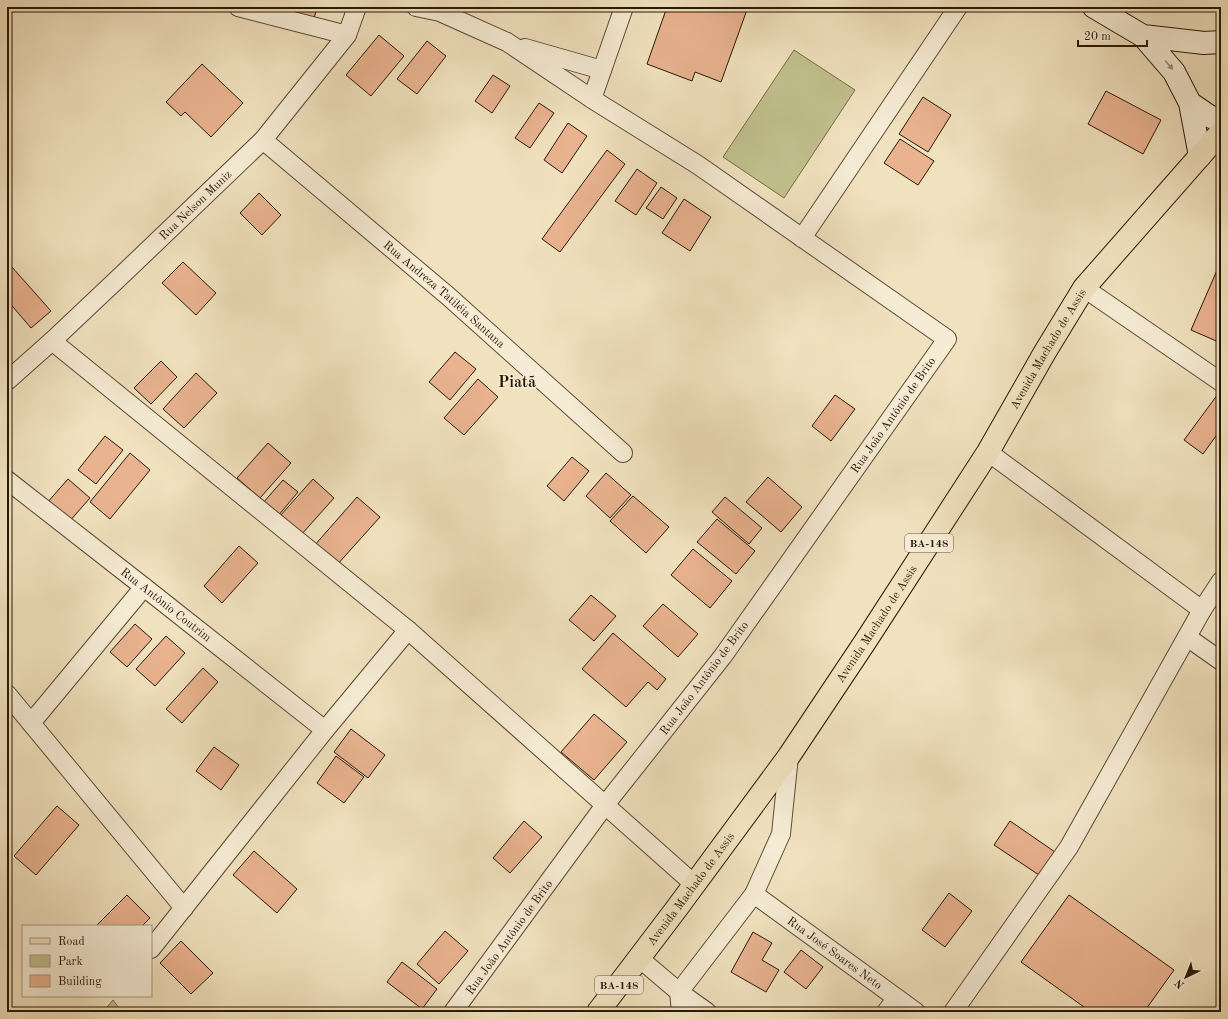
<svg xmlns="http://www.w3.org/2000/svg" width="1228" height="1019" viewBox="0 0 1228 1019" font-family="'Old Standard TT',serif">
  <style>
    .green { fill: #c1c18e; stroke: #756c4a }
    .building { fill: #e9b390; stroke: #291805 }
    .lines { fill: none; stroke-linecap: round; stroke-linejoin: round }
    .street-casing { stroke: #5b4a34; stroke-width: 20 }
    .secondary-casing { stroke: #291805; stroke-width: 24 }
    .primary-casing { stroke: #291805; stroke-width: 24 }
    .street { stroke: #f6ecd5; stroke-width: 18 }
    .secondary { stroke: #f6ecd5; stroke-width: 22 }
    .primary { stroke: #f1e2bf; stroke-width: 22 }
    .oneway { fill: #9a8d77 }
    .labels { text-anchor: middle; stroke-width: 3; stroke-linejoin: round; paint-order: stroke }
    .shield { fill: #f6ecd5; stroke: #665843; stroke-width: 1 }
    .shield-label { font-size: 11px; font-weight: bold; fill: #291805 }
    .street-label { font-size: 12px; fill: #291805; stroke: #f6ecd5 }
    .district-label { font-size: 16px; font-weight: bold; fill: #291805; stroke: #f6ecd5 }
  </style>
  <rect width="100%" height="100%" fill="#f1e2bf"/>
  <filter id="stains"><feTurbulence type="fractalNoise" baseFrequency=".005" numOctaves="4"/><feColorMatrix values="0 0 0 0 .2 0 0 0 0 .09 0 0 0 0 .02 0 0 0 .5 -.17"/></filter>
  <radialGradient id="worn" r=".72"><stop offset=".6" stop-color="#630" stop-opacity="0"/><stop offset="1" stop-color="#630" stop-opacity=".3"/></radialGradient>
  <path class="green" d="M794 50 855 90 784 198 723 157Z
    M113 1000 122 1012H103Z"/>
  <path class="building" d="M291 7H317L314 19 290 12Z
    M667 7H748L721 82 695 72 692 81 647 64Z
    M379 35 404 56 371 96 346 75Z
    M427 41 446 56 417 94 397 79Z
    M202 64 243 103 211 137 185 112 181 116 166 102Z
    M493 75 510 86 492 113 475 101Z
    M1106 91 1161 120 1143 154 1088 124Z
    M923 97 951 115 928 152 899 134Z
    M539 103 554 113 530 148 515 138Z
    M568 123 587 136 562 173 544 160Z
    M900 139 934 161 918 185 884 163Z
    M607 150 625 164 560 252 542 239Z
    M637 169 657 183 636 215 615 201Z
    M661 187 677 198 663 219 646 208Z
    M259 193 281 215 262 235 240 213Z
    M684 199 711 217 690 251 662 233Z
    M183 262 216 293 196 315 162 283Z
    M11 266 51 311 31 328 7 300V269Z
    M1218 268 1221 270V343L1191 330Z
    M455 352 476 369 450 400 429 382Z
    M161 361 177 377 151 404 134 388Z
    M196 373 217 393 184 428 163 409Z
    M478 379 498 397 464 435 444 418Z
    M1218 394 1221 396V429L1203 454 1184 440Z
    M835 395 855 409 831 441 812 426Z
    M105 436 123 450 96 484 78 470Z
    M268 443 291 463 260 498 237 478Z
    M130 453 150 470 110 519 90 502Z
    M572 457 589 471 564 501 547 486Z
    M606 473 631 495 610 518 586 496Z
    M768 477 802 507 781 532 746 502Z
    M68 479 90 498 68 523 46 504Z
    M313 479 334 498 301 535 280 516Z
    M283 480 298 492 278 516 263 503Z
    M633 496 669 527 646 553 610 521Z
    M357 497 380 517 336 566 314 546Z
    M725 497 762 528 749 544 712 512Z
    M717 519 755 551 736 574 697 542Z
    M239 546 258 563 222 603 204 586Z
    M693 549 732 581 710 608 671 575Z
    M591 595 616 616 594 641 569 620Z
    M663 604 698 634 678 657 643 626Z
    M135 624 152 639 127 667 110 652Z
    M613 633 666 679 657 690 648 682 626 707 582 669Z
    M166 636 185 653 155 686 136 669Z
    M203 668 218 682 182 723 166 709Z
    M594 714 627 742 594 780 561 752Z
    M351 729 385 755 368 778 334 752Z
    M214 747 239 765 221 790 196 771Z
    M336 756 364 777 344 803 317 783Z
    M57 806 79 825 36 875 14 856Z
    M524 821 542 837 510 873 493 858Z
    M1010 821 1055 852 1039 875 994 845Z
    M254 851 297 889 277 913 233 875Z
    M949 893 972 911 945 947 922 930Z
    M127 895 150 918 142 926H96Z
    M1069 895 1174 970 1144 1012H1091L1021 962Z
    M445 931 468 951 439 984 417 964Z
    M753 932 772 943 762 960 779 970 766 992 731 972Z
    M181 941 213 973 191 994 160 963Z
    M801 950 823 967 806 989 784 972Z
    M402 962 437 989 422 1009 387 982Z"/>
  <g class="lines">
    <g class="street-casing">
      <g id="street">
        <path d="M238 7 347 35"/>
        <path d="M416 7 440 12 507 42 592 99 698 165 947 339 723 656 605 805 453 1012"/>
        <path d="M525 48 602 70"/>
        <path d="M592 99 624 7"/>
        <path id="s1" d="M263 140 448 296 623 453"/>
        <path d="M802 238 958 7"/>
        <path d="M1084 288 1221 382"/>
        <path d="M52 341 408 630 694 884"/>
        <path id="s2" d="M7 381 52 341 124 273 263 140 347 35 357 7"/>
        <path d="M988 452 1202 610"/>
        <path id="s3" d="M7 480 144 587 325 730"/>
        <path d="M1187 637 1221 661"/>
        <path d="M7 694 184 908"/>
        <path d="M31 723 144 587"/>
        <path id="s4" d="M754 894 916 1012"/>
        <path d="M151 949 325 730 408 630"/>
        <path d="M639 958 679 992 681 1012"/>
        <path d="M707 1012 679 992 754 894 781 834 789 756"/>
        <path d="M886 1012 896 999"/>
        <path d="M953 1012 1069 847 1202 610 1221 581"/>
      </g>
    </g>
    <g class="secondary-casing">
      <path id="secondary" d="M1094 7 1143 36 1174 72 1190 103 1200 156
        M1143 36 1204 43 1221 42
        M1190 103 1209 116 1221 121"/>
    </g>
    <g class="primary-casing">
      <g id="primary">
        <path id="s5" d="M598 1012 677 908 789 756 865 642 988 452 1045 352 1084 288 1221 132"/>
      </g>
    </g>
    <use href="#street" class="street"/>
    <use href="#secondary" class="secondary"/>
    <use href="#primary" class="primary"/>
  </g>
  <defs><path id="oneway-solid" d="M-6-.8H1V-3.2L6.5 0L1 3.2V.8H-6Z"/></defs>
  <use class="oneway" href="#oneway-solid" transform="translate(1169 65) rotate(49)"/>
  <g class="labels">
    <g class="shield">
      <rect x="905" y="534" width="48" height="18" rx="3"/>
      <rect x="595" y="976" width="48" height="18" rx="3"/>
    </g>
    <g class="shield-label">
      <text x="929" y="547">BA-148</text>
      <text x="619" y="989">BA-148</text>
    </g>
    <g class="street-label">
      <text dy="4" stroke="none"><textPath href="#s2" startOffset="258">Rua Nelson Muniz</textPath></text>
      <text dy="4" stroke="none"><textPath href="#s1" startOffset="238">Rua Andreza Tatiléia Santana</textPath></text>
      <text dy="4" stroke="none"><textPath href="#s5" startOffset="802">Avenida Machado de Assis</textPath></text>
      <text transform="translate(893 415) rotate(-55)" y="4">Rua João Antônio de Brito</text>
      <text dy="4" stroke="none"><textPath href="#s3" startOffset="202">Rua Antônio Coutrim</textPath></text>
      <text dy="4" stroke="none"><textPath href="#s5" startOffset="478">Avenida Machado de Assis</textPath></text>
      <text transform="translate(704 678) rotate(-53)" y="4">Rua João Antônio de Brito</text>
      <text dy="4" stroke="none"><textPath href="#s5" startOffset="154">Avenida Machado de Assis</textPath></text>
      <text transform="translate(509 937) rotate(-54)" y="4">Rua João Antônio de Brito</text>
      <text dy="4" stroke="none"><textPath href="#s4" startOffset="100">Rua José Soares Neto</textPath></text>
    </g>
    <g class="district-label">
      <text x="517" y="387">Piatã</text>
    </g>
  </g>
  <rect width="1228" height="1019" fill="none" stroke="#f1e2bf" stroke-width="24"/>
  <rect x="8" y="8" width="1212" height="1003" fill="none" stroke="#291805" stroke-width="2"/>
  <rect x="12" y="12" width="1204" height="995" fill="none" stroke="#291805"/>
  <rect x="22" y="925" width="130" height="72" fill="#f6ecd5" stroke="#a49782"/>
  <rect x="30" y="938" width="20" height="6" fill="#f1e2bf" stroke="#a49782"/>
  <text x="58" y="945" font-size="12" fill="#291805">Road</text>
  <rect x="30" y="955" width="20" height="12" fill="#c1c18e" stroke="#a49782"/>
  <text x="58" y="965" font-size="12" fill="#291805">Park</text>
  <rect x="30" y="975" width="20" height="12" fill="#e9b390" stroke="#a49782"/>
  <text x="58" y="985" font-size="12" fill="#291805">Building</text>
  <g transform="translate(1186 977) rotate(223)" stroke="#f6ecd5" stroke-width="3" paint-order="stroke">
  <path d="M0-3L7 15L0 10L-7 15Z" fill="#291805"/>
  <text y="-6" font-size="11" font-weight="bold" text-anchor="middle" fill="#291805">N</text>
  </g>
  <path d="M1078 40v6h69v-6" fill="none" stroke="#291805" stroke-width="2"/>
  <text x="1084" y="40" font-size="12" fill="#291805" stroke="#f6ecd5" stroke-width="3" paint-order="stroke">20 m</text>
  <rect width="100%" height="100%" filter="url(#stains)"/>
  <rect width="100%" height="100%" fill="url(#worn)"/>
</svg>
